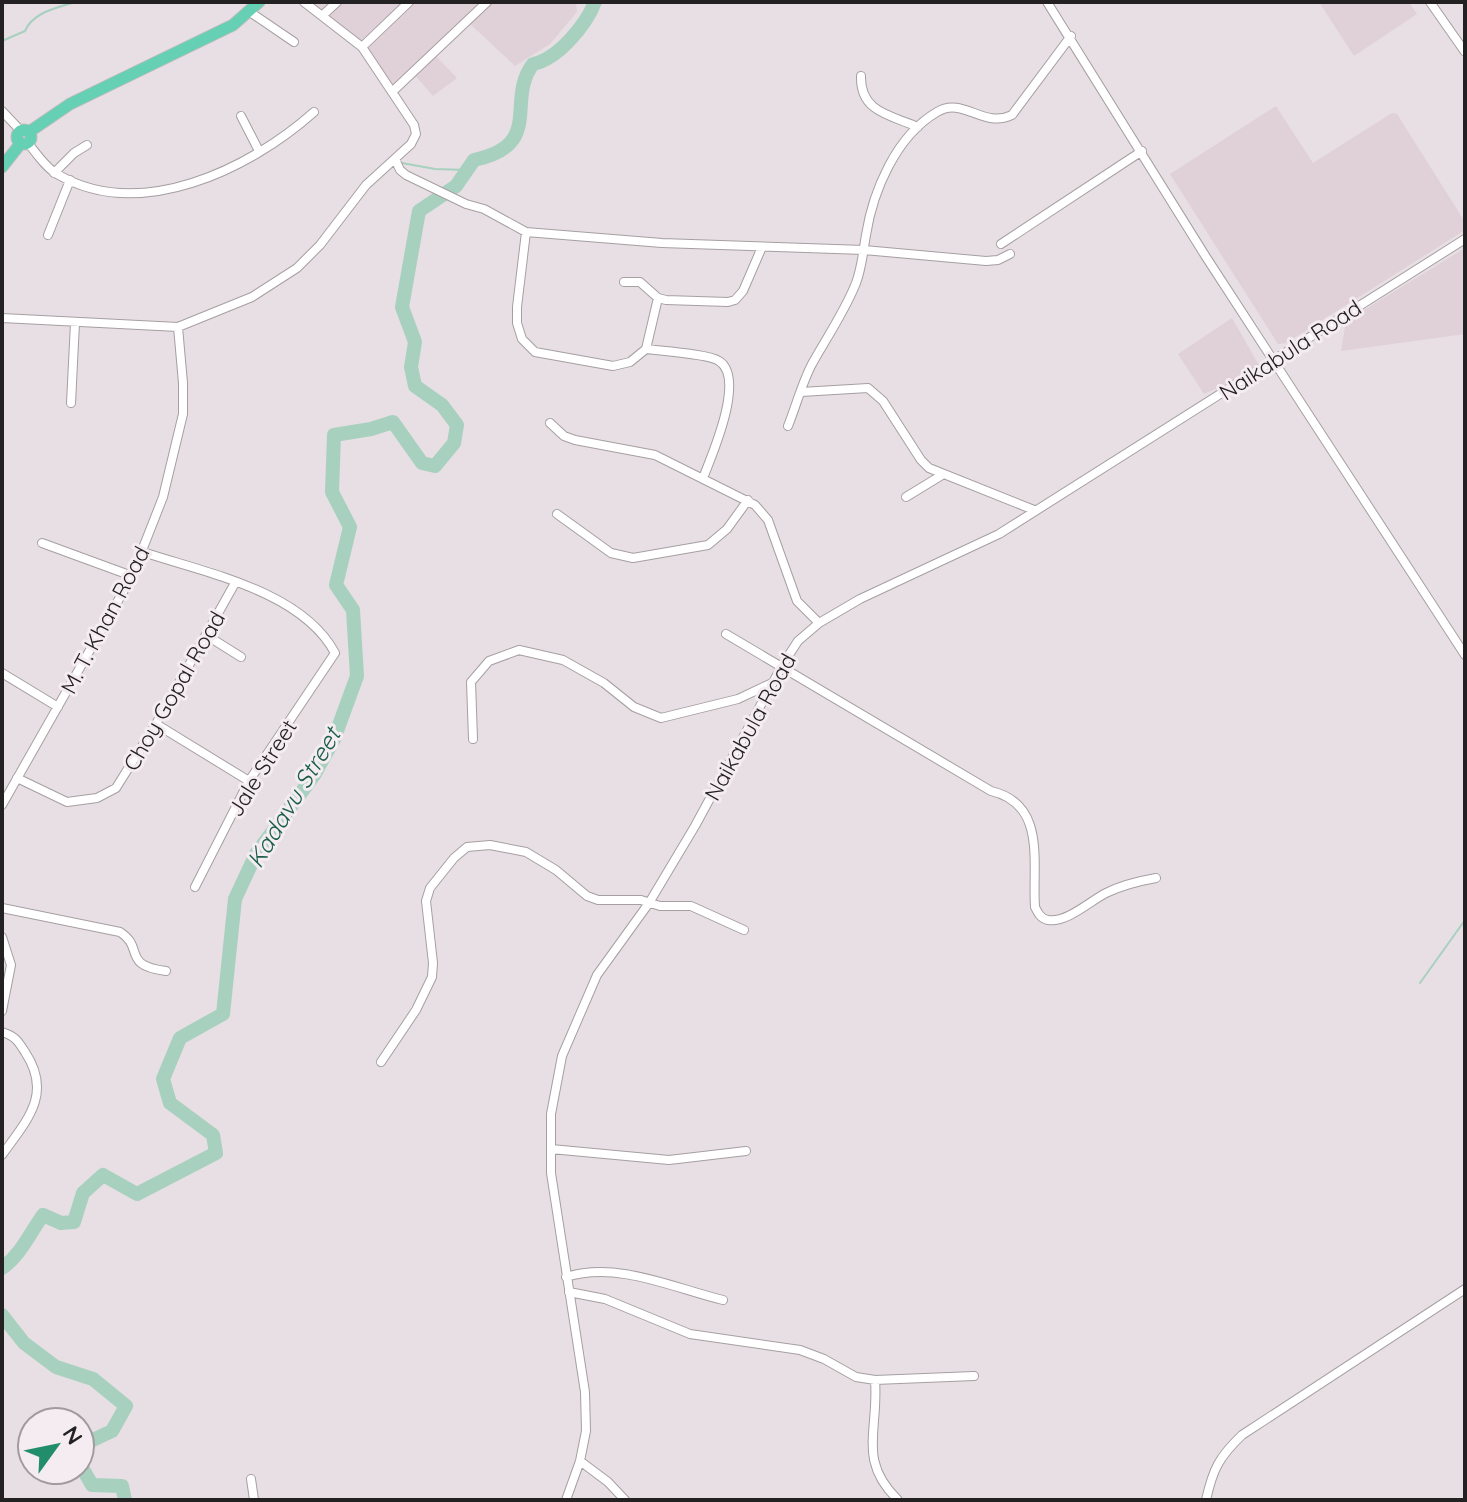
<svg xmlns="http://www.w3.org/2000/svg" width="1467" height="1502" viewBox="0 0 1467 1502" font-family="Quicksand,sans-serif">
  <style>
    .built { fill: #e0d1d8 }
    .lines { fill: none; stroke-linecap: round; stroke-linejoin: round }
    .stream { stroke: #a8d0bf; stroke-width: 2 }
    .river { stroke: #a8d0bf; stroke-width: 14 }
    .minor-casing { stroke: #a69fa2; stroke-width: 10 }
    .major-casing { stroke: #bdbcbd; stroke-width: 13 }
    .minor { stroke: #fff; stroke-width: 8 }
    .major { stroke: #66d0b5; stroke-width: 11 }
    .labels { text-anchor: middle; stroke-width: 6; stroke-linejoin: round; paint-order: stroke }
    .street-label { font-size: 22px; fill: #242122; stroke: #f4ecf0 }
    .water-label { font-size: 24px; font-style: italic; fill: #185e47; stroke: #f4ecf0 }
  </style>
  <rect width="100%" height="100%" fill="#e7dfe3"/>
  <path class="built" d="M304 2H576L577 12 550 44 515 66 467 21 433 53 457 78 433 96 412 72 393 91 362 47Z
    M1319 2H1409L1417 14 1354 56Z
    M1276 106 1313 163 1392 113 1397 114 1465 222V230L1286 343 1278 344 1170 174Z
    M1465 248V334L1341 351 1346 321Z
    M1232 318 1261 369 1204 394 1178 354Z"/>
  <g class="lines">
    <path class="stream" d="M2 41 25 31C33 12 57 8 75 2
      M402 163 435 169 467 170
      M1420 983 1465 920"/>
    <path class="river" d="M2 1268C20 1256 30 1233 43 1215L61 1223 74 1222 83 1193 103 1175 137 1194 216 1153 213 1135 170 1103 163 1079 180 1038 223 1014 235 899 256 854 314 775 334 739 357 676 353 610 336 585 350 527 332 492 334 435 371 429 393 422 422 463 435 466 454 443 457 425 442 405 415 386 411 367 415 342 402 307 419 211 456 186 474 160C545 145 505 101 533 64 558 59 586 25 595 2
      M2 1315 24 1343 56 1367 93 1379 126 1406 112 1431 80 1446
      M80 1464 92 1485 122 1486 125 1500"/>
    <g class="minor-casing">
      <path id="minor" d="M1047 2 1206 257 1465 655
        M1430 2 1465 52
        M250 12 294 42
        M323 15 337 2
        M362 47 409 2
        M861 76C860 112 890 115 918 127
        M393 91 487 2
        M2 111 21 131
        M241 116 259 151
        M28 143C36 153 46 168 57 174 140 223 250 169 314 112
        M395 159 400 170 406 175 466 204 484 209 526 232
        M54 173 74 153 87 145
        M48 235 70 180
        M1001 244 1142 151
        M624 282H640L658 298 666 300 728 302 735 300 743 291 762 247
        M658 298 646 349 630 362 613 366 535 352 522 339 517 323V307L526 232 662 243 864 250 986 261 998 260 1010 254
        M2 318 178 327 252 297 297 268 320 245 366 185 411 144 416 134 414 125 362 47 304 2
        M646 349C661 351 709 354 719 361 746 378 712 455 703 478
        M801 392 868 388 883 401 921 460 929 468 1034 510
        M71 403 75 323
        M550 423 564 436 575 440 655 455 755 505 768 520 797 601 819 623
        M788 426C796 406 802 383 812 364 827 337 845 311 856 283 862 267 863 252 866 235 873 191 896 136 937 112 963 96 983 129 1012 115L1071 36
        M906 497 942 475
        M557 514 611 553 633 558 708 545 727 529 748 500
        M42 543 132 576
        M143 552C206 573 302 591 335 653L249 781 195 887
        M726 634 991 791C1047 804 1032 863 1035 907 1038 913 1041 919 1048 920 1067 923 1090 901 1106 893 1122 885 1139 881 1156 878
        M206 635 241 657
        M2 673 58 707
        M156 724 249 781
        M473 739 471 682 489 661 519 650 563 660 604 683 634 707 661 718 738 699 772 683
        M17 778 67 802 97 798 116 788 156 724 235 583
        M2 805 132 576 163 497 183 414V383L178 327
        M2 908 120 932C145 948 121 965 166 971
        M2 937 11 965 2 1011
        M2 1032C15 1036 18 1041 25 1052 53 1094 27 1120 2 1155
        M381 1062 416 1010 432 977 433 963 426 901 430 888 454 858 467 847 490 845 526 852 556 870 587 896 598 900H641L660 906H691L744 930
        M551 1149 669 1160 746 1151
        M566 1277C618 1261 673 1288 723 1300
        M569 1292 605 1299 690 1334 800 1350 824 1359 856 1377 875 1380 974 1376
        M875 1380C879 1431 857 1460 898 1500
        M580 1461 608 1482 625 1500
        M251 1479 254 1500
        M566 1500 580 1461 586 1431 585 1392 551 1173V1114L562 1056 597 975 649 903 695 826 783 664 798 641 819 623 860 599 999 534 1465 239
        M1206 1500C1213 1469 1219 1457 1242 1435L1465 1289"/>
    </g>
    <g class="major-casing">
      <path id="major" d="M17 137a7 7 0 1 1 14 0a7 7 0 1 1-14 0Z
        M29 132 70 104 233 25 259 2
        M2 167 21 143"/>
    </g>
    <use href="#minor" class="minor"/>
    <use href="#major" class="major"/>
  </g>
  <g class="labels">
    <g class="street-label">
      <text transform="translate(1290 350) rotate(-33)" y="8">Naikabula Road</text>
      <text transform="translate(105 620) rotate(-62)" y="8">M. T. Khan Road</text>
      <text transform="translate(174 691) rotate(-60)" y="8">Choy Gopal Road</text>
      <text transform="translate(750 727) rotate(-61)" y="8">Naikabula Road</text>
      <text transform="translate(262 768) rotate(-58)" y="8">Jale Street</text>
    </g>
    <g class="water-label">
      <text transform="translate(294 798) rotate(-59)" y="8">Kadavu Street</text>
    </g>
  </g>
  <rect width="1467" height="1502" fill="none" stroke="#242122" stroke-width="8"/>
  <g transform="translate(56 1446) rotate(57)"><circle r="38" fill="#f4ecf0" stroke="#a19b9e" stroke-width="2"/>
  <path d="M0-6L14 30L0 20L-14 30Z" fill="#228d6b"/>
  <text y="-12" font-size="22" font-weight="bold" text-anchor="middle" fill="#242122">N</text>
  </g>
</svg>
